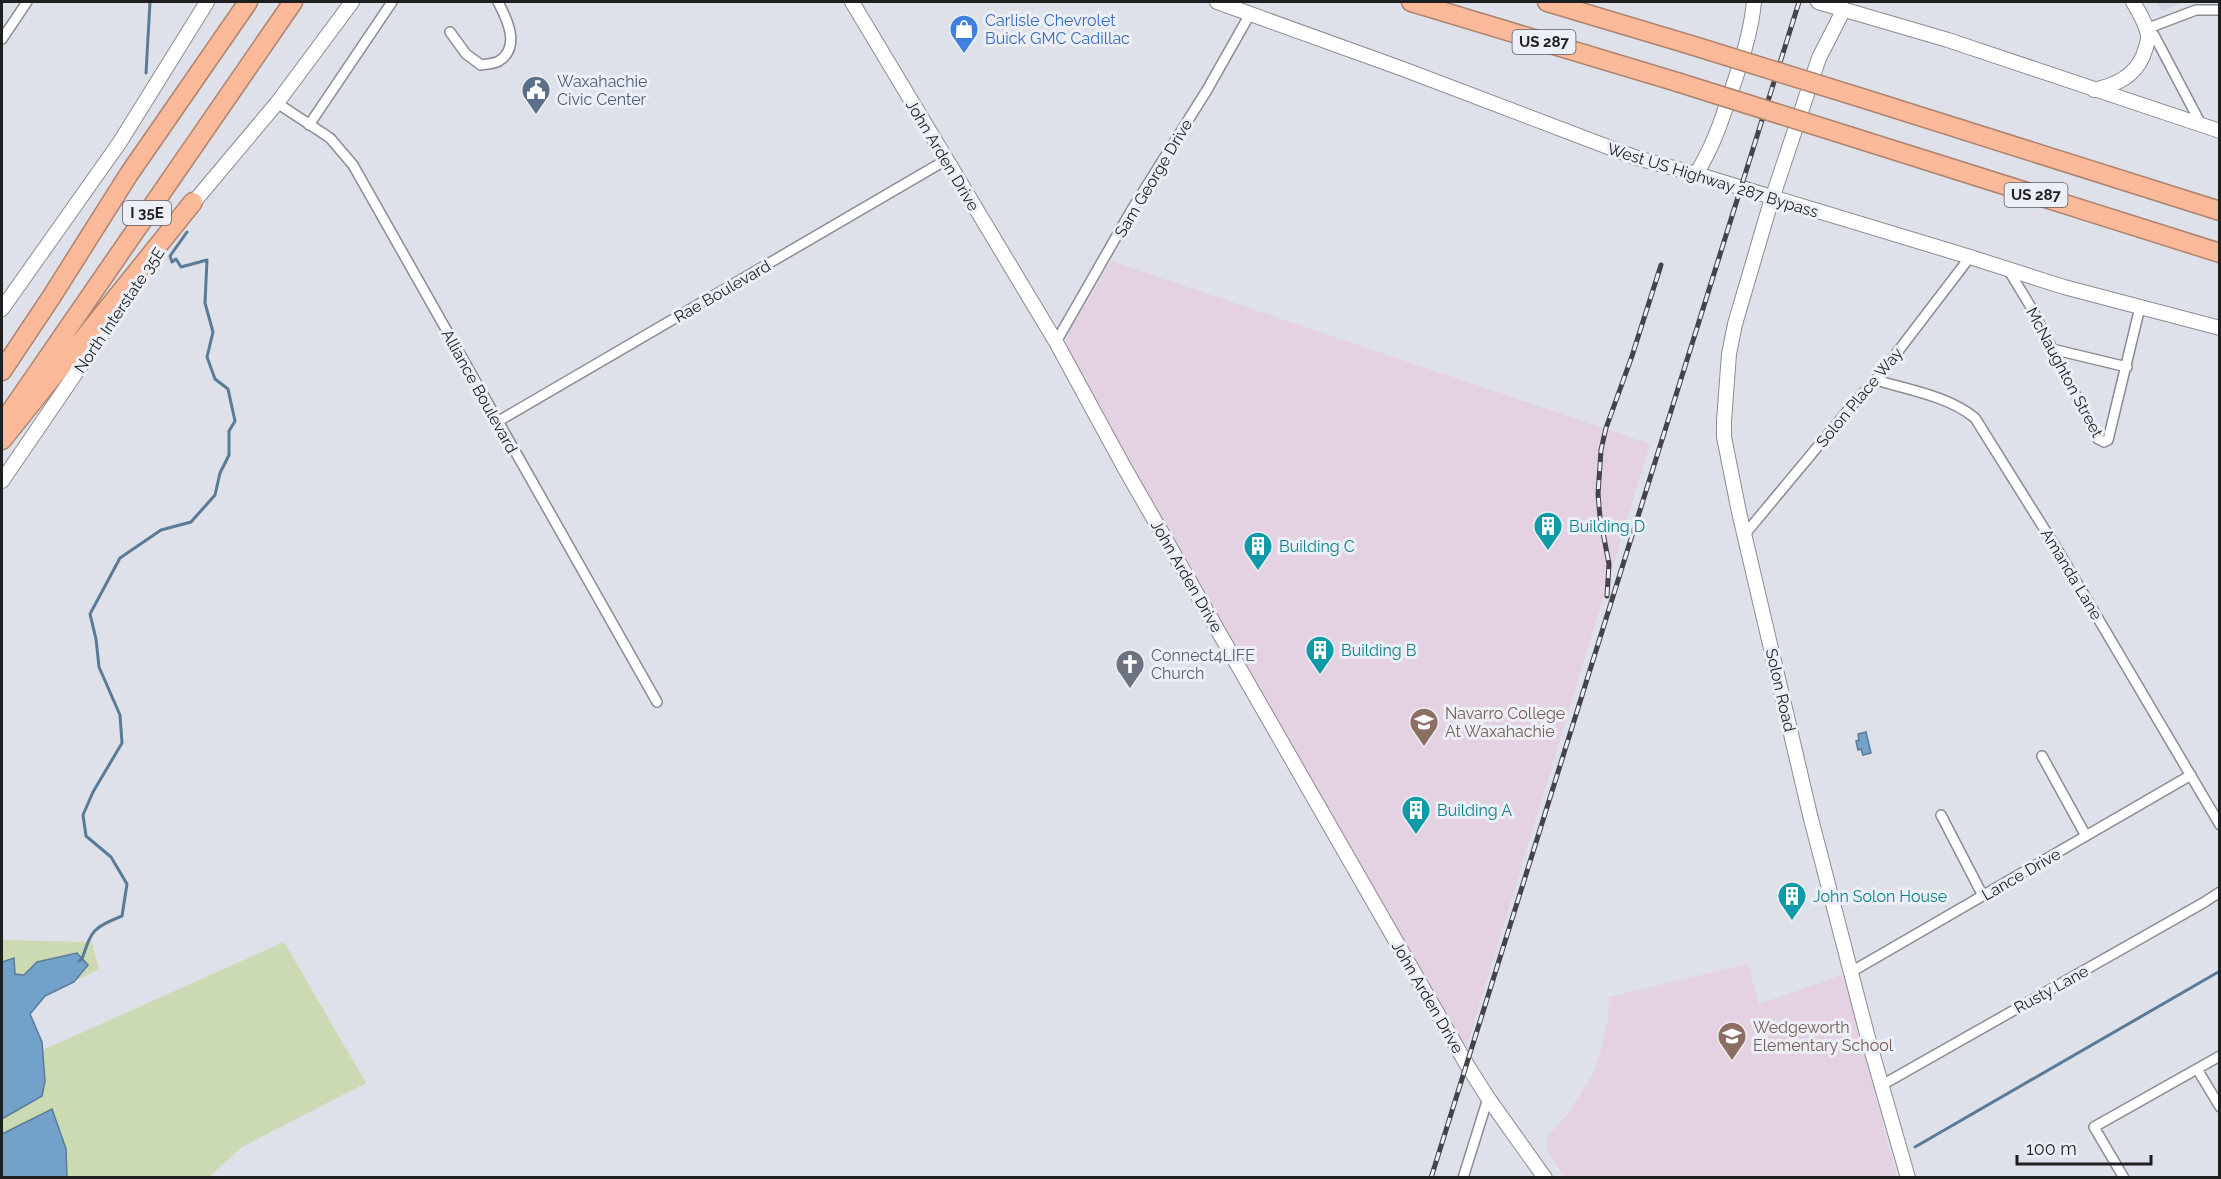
<svg xmlns="http://www.w3.org/2000/svg" width="2221" height="1179" viewBox="0 0 2221 1179" font-family="Raleway,sans-serif">
  <style>
    .built { fill: #cfd5e3 }
    .education { fill: #e4d1e1 }
    .green { fill: #cbdab2 }
    .water { fill: #72a2c9; stroke: #597b97; stroke-width: 1.5 }
    .lines { fill: none; stroke-linecap: round; stroke-linejoin: round }
    .stream { stroke: #597b97; stroke-width: 3 }
    .street-casing { stroke: #898c93; stroke-width: 12 }
    .secondary-casing { stroke: #898c93; stroke-width: 16 }
    .highway-casing { stroke: #ad836e; stroke-width: 21 }
    .street { stroke: #fff; stroke-width: 9 }
    .secondary { stroke: #fff; stroke-width: 14 }
    .highway { stroke: #fab998; stroke-width: 18 }
    .rail-casing { stroke: #434447; stroke-width: 5 }
    .rail { stroke: #eceff6; stroke-width: 3; stroke-dasharray: 9; stroke-linecap: butt }
    .highway-bridge-casing { stroke: #ad836e; stroke-width: 21; stroke-linecap: butt }
    .highway-bridge { stroke: #fab998; stroke-width: 18 }
    .labels { text-anchor: middle; stroke-width: 6; stroke-linejoin: round; paint-order: stroke }
    .shield { fill: #eceff6; stroke: #5c5d61; stroke-width: 1.5 }
    .shield-label { font-size: 15px; font-weight: bold; fill: #1e1f21 }
    .shop-label { font-size: 16px; fill: #366cbe; stroke: #eceff6; text-anchor: start }
    .service-label { font-size: 16px; fill: #4e5e75; stroke: #eceff6; text-anchor: start }
    .street-label { font-size: 16px; fill: #1e1f21; stroke: #eceff6 }
    .culture-label { font-size: 16px; fill: #0d838f; stroke: #eceff6; text-anchor: start }
    .worship-label { font-size: 16px; fill: #5b616d; stroke: #eceff6; text-anchor: start }
    .education-label { font-size: 16px; fill: #785e54; stroke: #eceff6; text-anchor: start }
  </style>
  <rect width="100%" height="100%" fill="#dee1e9"/>
  <path class="built" d="M2156 2H2184L2162 11Z"/>
  <path class="education" d="M1111 261 1650 444 1465 1052 1068 360 1066 342 1068 334Z
    M1748 964 1759 1004 1843 975 1897 1177H1565L1549 1154 1546 1147V1138L1566 1116 1593 1074 1601 1050 1608 1020 1609 997Z"/>
  <path class="green" d="M2 940 92 942 99 969 45 996 30 1013 42 1042 43 1050 284 942 366 1083 242 1147 209 1177 2 1178Z"/>
  <path class="water" d="M1866 732 1871 753 1863 755 1861 749 1858 750 1856 741 1859 740 1858 734Z
    M77 953 88 965 74 982 45 996 30 1014 42 1042 45 1081 42 1096 2 1119V962L14 958 15 974 24 975 37 962Z
    M52 1109 66 1149 67 1177H2V1134Z"/>
  <g class="lines">
    <path class="stream" d="M146 73 150 2
      M79 961 82 959C92 929 93 928 122 916L127 884 111 857 86 836 83 815 93 792 122 743 120 715 99 667 96 639 90 614 120 558 161 530 191 522 215 495 220 473 229 455V431L235 421 228 389 215 379 207 357 213 332 205 303 207 260 181 267 176 259 172 262 170 256 187 232
      M1915 1147 2220 971"/>
    <g class="street-casing">
      <path id="street" d="M2146 29 2196 10H2220
        M2147 30 2154 35 2202 126
        M450 32 466 54 481 65C486 64 494 64 499 61 521 47 507 19 498 2
        M2 39 27 2
        M277 103 330 138 353 165 657 702
        M309 125 392 2
        M2009 271 2032 309 2098 439 2104 442 2108 440 2140 307
        M1056 342 1131 211 1207 90 1250 14
        M2052 349 2127 367
        M1876 380C1909 390 1948 396 1975 418L2060 554 2220 825
        M497 422 946 160
        M1745 534 1854 403 1876 380 1970 257
        M2042 756 2086 836
        M1941 815 1983 896
        M1851 972 2191 775
        M2197 1069 2220 1107
        M1882 1085 2203 903 2220 892
        M1463 1178 1488 1098
        M2124 1178 2094 1127 2220 1056"/>
    </g>
    <g class="secondary-casing">
      <path id="secondary" d="M852 2 1056 342 1124 467 1467 1065 1488 1098 1545 1178
        M1217 2 1403 69 1637 158 1696 174 1970 257 2064 287 2220 328
        M1818 2 1948 40 2220 131
        M1844 9 1819 58 1770 205 1735 324 1729 354 1724 421V437L1739 512 1810 815 1868 1038 1908 1178
        M2094 90C2115 85 2134 77 2143 56 2145 49 2148 44 2148 37 2147 25 2139 12 2133 2
        M1696 174C1713 147 1721 122 1731 92 1741 62 1751 33 1754 2
        M188 209 277 103 352 2
        M2 309 120 142 207 2
        M2 481 136 285"/>
    </g>
    <g class="highway-casing">
      <path id="highway" d="M1411 2 1677 82
        M1547 2 1691 45
        M1865 99 2220 211
        M1852 137 2220 253
        M2 371 52 296 129 174 248 2
        M2 424 293 2
        M2 440 193 202"/>
    </g>
    <use href="#street" class="street"/>
    <use href="#secondary" class="secondary"/>
    <use href="#highway" class="highway"/>
    <g class="rail-casing">
      <path id="rail" d="M1607 596 1609 564 1600 517 1598 494 1601 450 1606 428 1632 356 1661 265
        M1431 1178 1799 2"/>
    </g>
    <use href="#rail" class="rail"/>
    <g class="highway-bridge-casing">
      <path id="highway-bridge" d="M1691 45 1865 99
        M1677 82 1852 137"/>
    </g>
    <use href="#highway-bridge" class="highway-bridge"/>
  </g>
  <defs>
    <g id="shop-pin" transform="scale(1.5)"><path d="M0 17L-7.5 6A9.5 9.5 0 1 1 7.5 6Z" fill="#3f7fe0" stroke="#eceff6"/><path d="M-5-2.5h2.3a2.7 3.5 0 0 1 5.4 0H5L5.5 6h-11ZM-1.5-2.5h3a1.5 2.3 0 0 0-3 0Z" fill="#fff"/></g>
    <g id="civic-pin" transform="scale(1.5)"><path d="M0 17L-7.5 6A9.5 9.5 0 1 1 7.5 6Z" fill="#5c6f8a" stroke="#eceff6"/><path d="M-.6-6.5H3V-4.5H.6V-3L4-1V1h2V6H-6V1h2V-1L-.6-3ZM-1.2 2.5V6h2.4V2.5Z" fill="#fff"/></g>
    <g id="building-pin" transform="scale(1.5)"><path d="M0 17L-7.5 6A9.5 9.5 0 1 1 7.5 6Z" fill="#0f9aa8" stroke="#eceff6"/><path d="M-4-6H4V6H1V3H-1V6H-4ZM-2.5-4.3h1.7v1.8h-1.7ZM.8-4.3h1.7v1.8H.8ZM-2.5-1h1.7V.8h-1.7ZM.8-1h1.7V.8H.8Z" fill="#fff"/></g>
    <g id="church-pin" transform="scale(1.5)"><path d="M0 17L-7.5 6A9.5 9.5 0 1 1 7.5 6Z" fill="#6b7280" stroke="#eceff6"/><path d="M-1.2-6h2.4v3.5h3.3v2.4h-3.3V6h-2.4V-.1h-3.3v-2.4h3.3Z" fill="#fff"/></g>
    <g id="university-pin" transform="scale(1.5)"><path d="M0 17L-7.5 6A9.5 9.5 0 1 1 7.5 6Z" fill="#8d6e63" stroke="#eceff6"/><path d="M0-5L7-2L0 1L-7-2ZM-4 1L0 2.5L4 1V4Q0 6-4 4Z" fill="#fff"/></g>
    <g id="school-pin" transform="scale(1.5)"><path d="M0 17L-7.5 6A9.5 9.5 0 1 1 7.5 6Z" fill="#8d6e63" stroke="#eceff6"/><path d="M0-5L7-2L0 1L-7-2ZM-4 1L0 2.5L4 1V4Q0 6-4 4Z" fill="#fff"/></g>
  </defs>
  <g fill-rule="evenodd">
    <use href="#shop-pin" x="964" y="29"/>
    <use href="#civic-pin" x="536" y="90"/>
    <use href="#building-pin" x="1548" y="526"/>
    <use href="#building-pin" x="1258" y="546"/>
    <use href="#building-pin" x="1320" y="650"/>
    <use href="#church-pin" x="1130" y="664"/>
    <use href="#university-pin" x="1424" y="722"/>
    <use href="#building-pin" x="1416" y="810"/>
    <use href="#building-pin" x="1792" y="896"/>
    <use href="#school-pin" x="1732" y="1036"/>
  </g>
  <g class="labels">
    <g class="shield">
      <rect x="1512.5" y="30" width="63" height="24" rx="4.5"/>
      <rect x="2004.5" y="183" width="63" height="24" rx="4.5"/>
      <rect x="123" y="201" width="48" height="24" rx="4.5"/>
    </g>
    <g class="shield-label">
      <text x="1544" y="47">US 287</text>
      <text x="2036" y="200">US 287</text>
      <text x="147" y="218">I 35E</text>
    </g>
    <g class="shop-label">
      <text x="985" y="26">Carlisle Chevrolet<tspan x="985" dy="18">Buick GMC Cadillac</tspan></text>
    </g>
    <g class="service-label">
      <text x="557" y="87">Waxahachie<tspan x="557" dy="18">Civic Center</tspan></text>
    </g>
    <g class="street-label">
      <text transform="translate(943 155) rotate(59)" y="6">John Arden Drive</text>
      <text transform="translate(1153 178) rotate(-59)" y="6">Sam George Drive</text>
      <text transform="translate(1713 180) rotate(17)" y="6">West US Highway 287 Bypass</text>
      <text transform="translate(722 291) rotate(-30)" y="6">Rae Boulevard</text>
      <text transform="translate(119 310) rotate(-56)" y="6">North Interstate 35E</text>
      <text transform="translate(2065 372) rotate(62)" y="6">McNaughton Street</text>
      <text transform="translate(480 391) rotate(61)" y="6">Alliance Boulevard</text>
      <text transform="translate(1859 397) rotate(-50)" y="6">Solon Place Way</text>
      <text transform="translate(2072 574) rotate(59)" y="6">Amanda Lane</text>
      <text transform="translate(1187 576) rotate(60)" y="6">John Arden Drive</text>
      <text transform="translate(1781 690) rotate(77)" y="6">Solon Road</text>
      <text transform="translate(2021 874) rotate(-30)" y="6">Lance Drive</text>
      <text transform="translate(2051 989) rotate(-29)" y="6">Rusty Lane</text>
      <text transform="translate(1428 997) rotate(60)" y="6">John Arden Drive</text>
    </g>
    <g class="culture-label">
      <text x="1569" y="532">Building D</text>
      <text x="1279" y="552">Building C</text>
      <text x="1341" y="656">Building B</text>
      <text x="1437" y="816">Building A</text>
      <text x="1813" y="902">John Solon House</text>
    </g>
    <g class="worship-label">
      <text x="1151" y="661">Connect4LIFE<tspan x="1151" dy="18">Church</tspan></text>
    </g>
    <g class="education-label">
      <text x="1445" y="719">Navarro College<tspan x="1445" dy="18">At Waxahachie</tspan></text>
      <text x="1753" y="1033">Wedgeworth<tspan x="1753" dy="18">Elementary School</tspan></text>
    </g>
  </g>
  <rect width="2221" height="1179" fill="none" stroke="#1e1f21" stroke-width="6"/>
  <path d="M2017 1155v9h134v-9" fill="none" stroke="#1e1f21" stroke-width="3"/>
  <text x="2026" y="1155" font-size="18" fill="#1e1f21" stroke="#eceff6" stroke-width="4.5" paint-order="stroke">100 m</text>
</svg>
